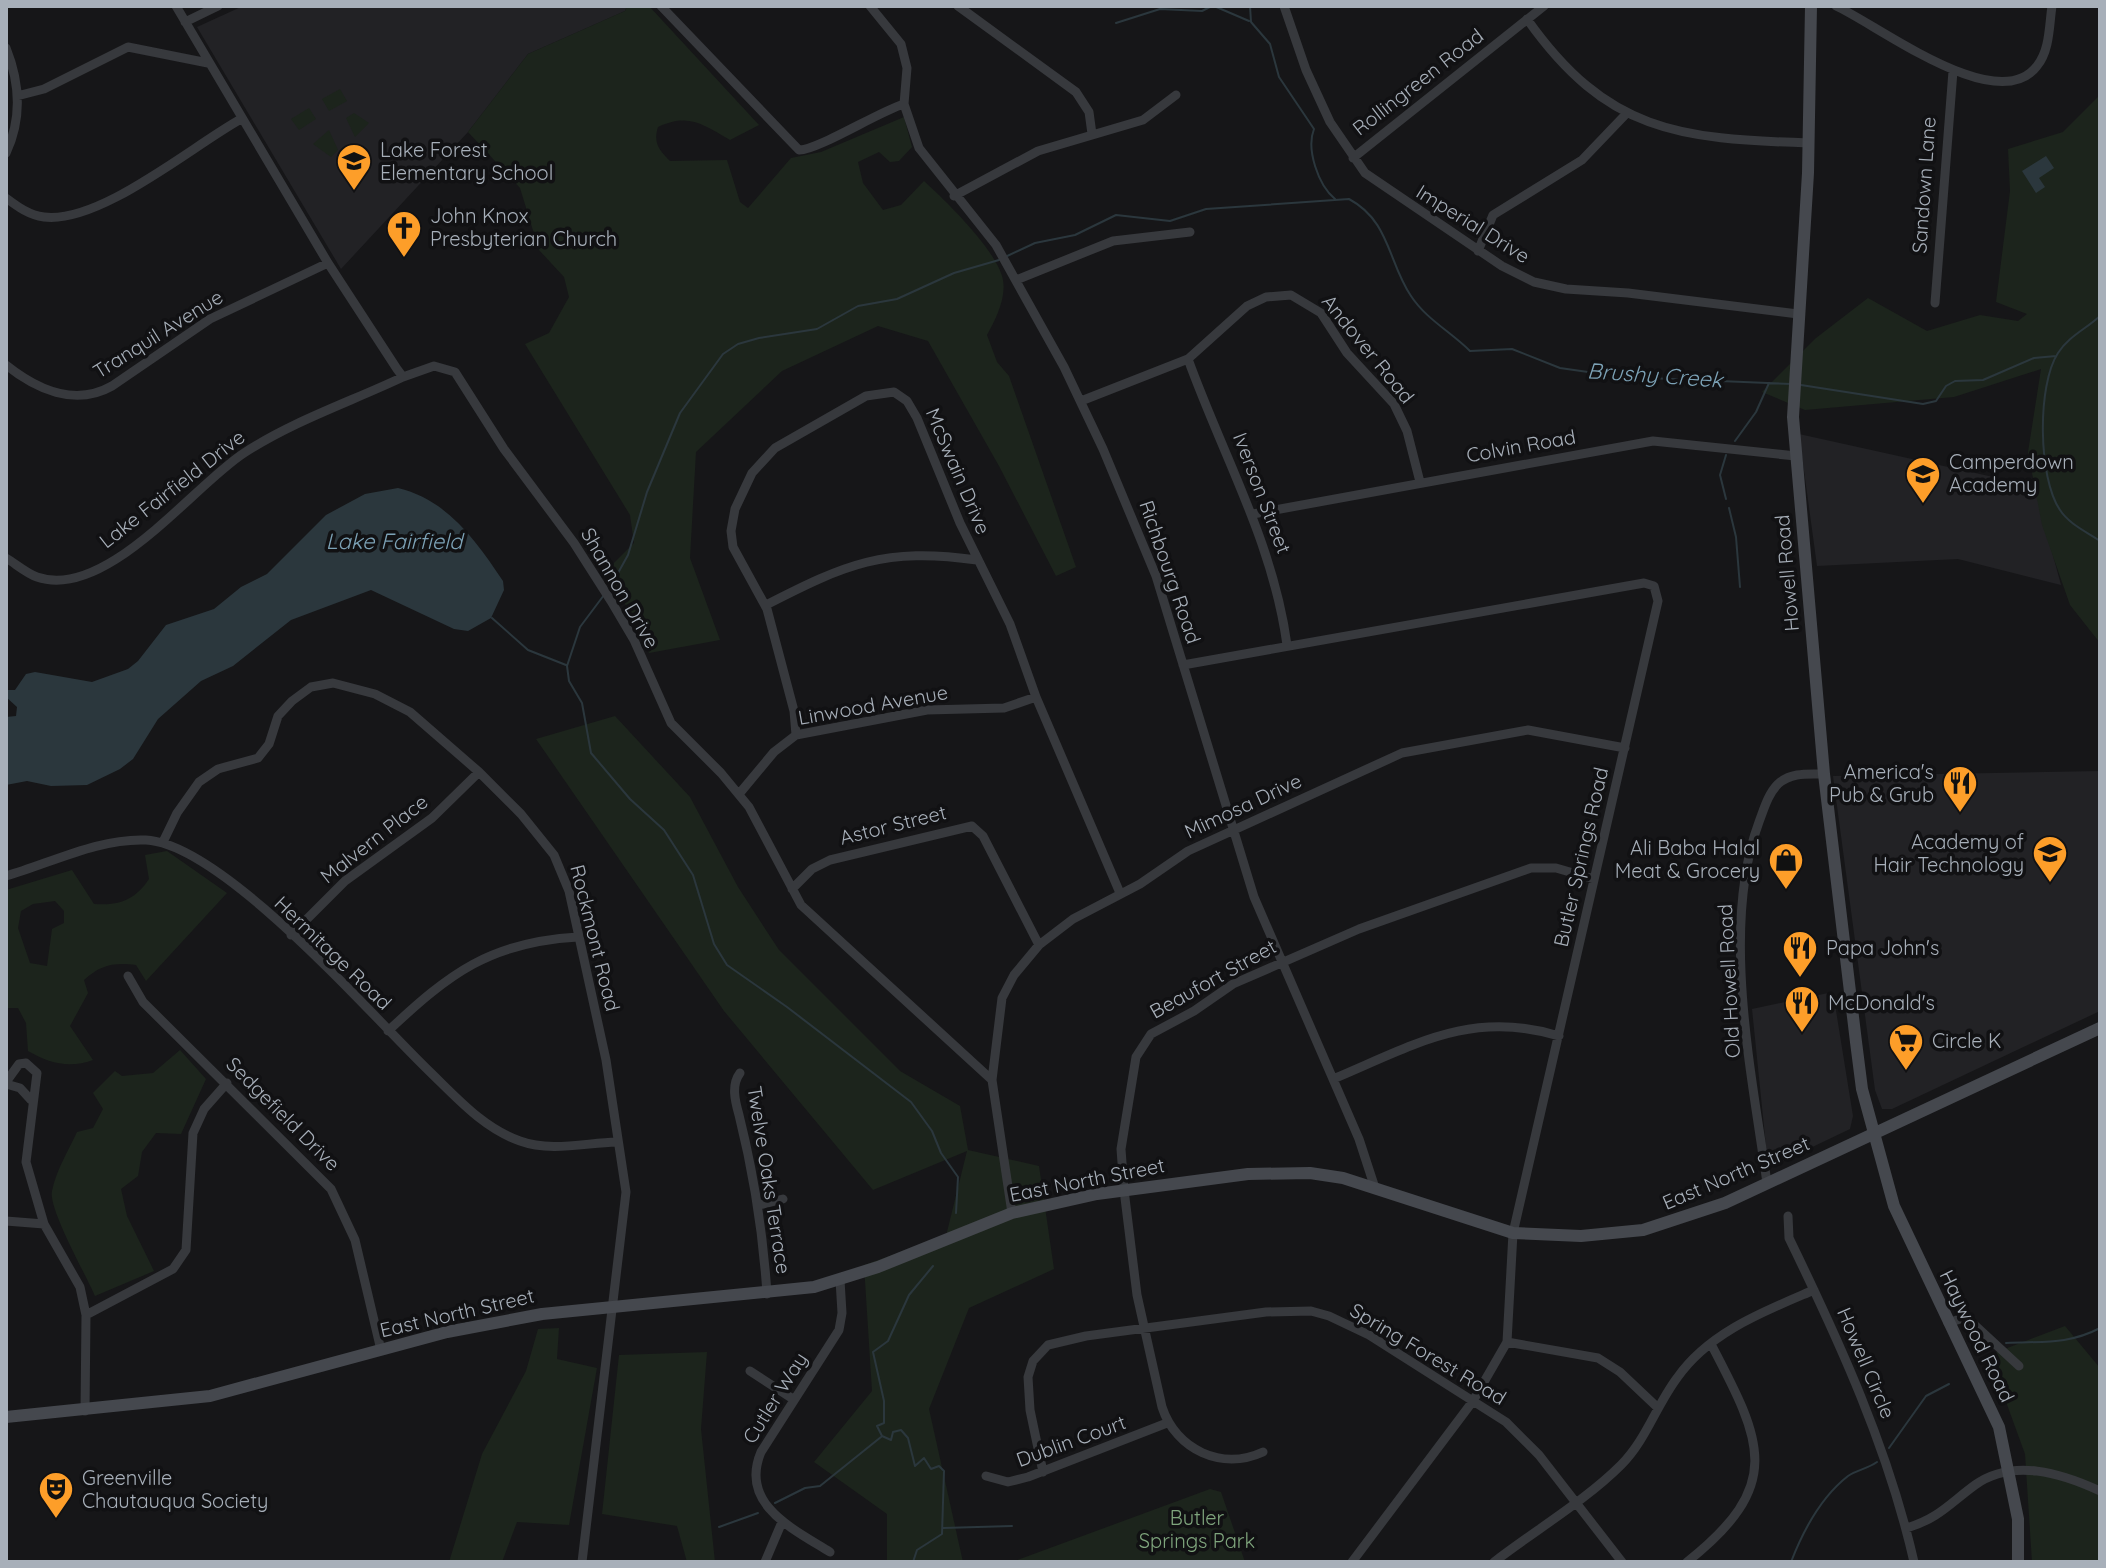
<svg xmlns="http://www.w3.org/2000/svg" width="2106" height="1568" viewBox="0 0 2106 1568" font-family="Quicksand,sans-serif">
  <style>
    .built { fill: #222225 }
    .green { fill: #1c241c; fill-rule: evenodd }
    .water { fill: #2b373d }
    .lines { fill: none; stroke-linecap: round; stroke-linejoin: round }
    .stream { stroke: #2b373d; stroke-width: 2 }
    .minor { stroke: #37393d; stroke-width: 9 }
    .secondary { stroke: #45484e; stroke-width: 12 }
    .labels { text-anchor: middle; stroke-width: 7; stroke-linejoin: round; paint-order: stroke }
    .street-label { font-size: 20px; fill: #a7afb9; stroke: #111113 }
    .poi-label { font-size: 20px; fill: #a7afb9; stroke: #111113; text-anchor: start }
    .park-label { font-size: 20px; fill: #7fa57d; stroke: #111113 }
    .water-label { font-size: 22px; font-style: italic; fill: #7ca2b6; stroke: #111113 }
  </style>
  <rect width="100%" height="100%" fill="#161618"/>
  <path class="built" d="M243 6H627L625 11 528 54 468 132 341 269 197 27Z
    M1799 434 2034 486 2061 585 1958 559 1817 566Z
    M2100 771V1011L1892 1109H1882L1875 1090 1833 776Z
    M1833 992 1853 1116 1850 1129 1779 1163 1767 1156 1752 1009Z"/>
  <path class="green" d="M627 6H649L759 125 730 140C702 124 689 113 658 127 653 143 659 150 670 161L727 160 740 202 748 208 791 158 821 152 904 117 912 147 899 161 890 162 879 152 858 162 863 183 883 210 901 205 924 181C946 201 994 248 1002 276 1008 295 996 319 987 335L997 362 1009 376 1076 567 1056 576 999 466 928 341 878 326 782 371 696 452 690 558 720 640 649 653 608 569 634 543 630 515 525 344 549 333 569 297 564 277 539 250 520 188 468 132 528 54 625 11Z
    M340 89 347 101 329 111 322 99Z
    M2100 95V643L2070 605 2042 525 2028 452 2041 369 1954 397 1805 410 1762 392 1816 338 1868 298 1927 331 1980 315 2018 321 2027 314 1996 302 2010 191 2008 149 2063 132Z
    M309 108 316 119 299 130 291 119Z
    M354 113 369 123 355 137 346 118Z
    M329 130 338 150 331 157 313 144Z
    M615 716 690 797 738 887 779 950 900 1071 960 1106 968 1150 1039 1166 1054 1269 969 1308 929 1409 963 1562H887V1514L814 1462 872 1391 864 1265 946 1236 967 1151 873 1190 724 1011 536 739Z
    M167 851 227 893 146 981 136 965C114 962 100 965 84 980L88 993 70 1026 93 1060C69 1069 49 1063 28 1051L26 1023 18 1008H6V890L72 870 94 904C119 906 135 900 149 879L145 855ZM55 901 64 911V923L52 929 47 966 30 963 18 928 21 911 33 904Z
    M180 1050 206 1079 181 1134 156 1133 142 1152 138 1176 121 1189 127 1216 154 1271 95 1296C86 1275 48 1208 52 1191 56 1171 68 1151 77 1132L93 1128 103 1109 93 1093 115 1071 122 1076 153 1073Z
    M2065 1326 2100 1368V1562H2032L2025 1454 1989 1355Z
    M559 1328 557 1359 597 1368 569 1525 517 1522 502 1562H449L482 1454 526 1371 538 1329Z
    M707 1352 701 1429 715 1562H687L677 1526 602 1514 619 1355Z
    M1210 1489 1221 1492 1245 1562H1012Z"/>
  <path class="water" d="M2046 156 2054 168 2039 178 2045 187 2036 193 2022 171Z
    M398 488C448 500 476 541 503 581L504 590 491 618 468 631 454 629 371 590 291 620 233 666 201 681 158 719 133 759 120 769 87 785 51 786 27 781 6 785V717L16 716 17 707 6 697V690H15L26 674 35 672 92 682 128 669 138 661 166 625 214 609 241 587 267 574 326 515 365 494Z"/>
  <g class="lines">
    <path class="stream" d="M1214 6 1249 21
      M1250 6 1251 22 1270 44 1279 77 1314 129C1306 149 1318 185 1335 199
      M1116 23 1160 9 1202 11 1212 6
      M1005 257 1035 243 1075 235 1116 215 1170 221 1206 209 1349 199C1390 221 1388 262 1411 296 1426 319 1451 332 1470 351L1512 349 1560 368 1623 377 1791 384
      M2100 316C2086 329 2069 336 2058 353 2037 385 2038 478 2060 510 2069 524 2087 532 2100 541
      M1801 385 1923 404 1936 401 1946 386 1955 381 1983 380 2034 358 2056 356
      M1735 441 1756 412 1769 383
      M1726 455 1720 475 1726 499
      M1729 508 1736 537 1740 587
      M608 591 628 555 647 492 680 413 723 354 738 344 759 338 817 329 858 306 897 299 954 273 999 260
      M604 595 580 627 567 666 569 681 582 703 591 753 630 799 664 830 693 875 714 944 727 965 787 1007 911 1102 932 1131 941 1153 958 1177 956 1213
      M492 618 528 650 566 665
      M2006 1343C2041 1341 2068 1345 2100 1328
      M1889 1448 1926 1396 1949 1384
      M775 1503 805 1488 820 1486 881 1437
      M719 1527 758 1513
      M943 1528 1012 1526
      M913 1562 917 1550 942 1534 944 1471 939 1466 931 1469 924 1458 915 1466 908 1438 901 1430 893 1432 891 1440 882 1436 877 1426 884 1423V1401L873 1352 888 1341 909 1295 933 1266
      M1791 1562C1803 1531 1821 1497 1848 1476 1857 1470 1867 1469 1877 1462"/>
    <path class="minor" d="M176 6 328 263 397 369 403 377 434 366 455 372 504 449 574 543 611 601 634 640 671 723 721 773 749 807 801 905 992 1080 1012 1213
      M661 6 799 150C816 151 880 111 904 104
      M870 6 901 44 907 68 904 104 919 148 996 245 1064 367 1103 449 1156 576 1254 897 1359 1139 1375 1188
      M958 6 1076 92 1089 112 1092 134
      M1284 6 1306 70 1330 122 1365 173 1502 266 1534 282 1566 289 1628 293 1798 314
      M1836 6C1878 25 1998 118 2037 66 2050 50 2049 26 2052 6
      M1527 19C1607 132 1678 139 1809 143
      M185 22 218 6
      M6 48C20 83 22 119 6 153
      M17 96 44 89 128 47 208 63
      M1353 158 1544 6
      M954 196 1038 151 1143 120 1176 95
      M6 198C18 207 29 215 44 217 100 224 192 146 241 119
      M1478 251 1493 215 1582 160 1626 114
      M1016 280 1113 241 1190 232
      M1935 303 1953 71
      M1188 359C1223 456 1273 542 1287 645
      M6 365C36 389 75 407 112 386L210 319 328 263
      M1081 401 1188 359 1247 306 1266 297 1291 295 1321 313 1347 353 1394 404 1407 431 1420 482
      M1253 514 1653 441 1796 456
      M6 558C16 564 26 573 37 577 106 601 193 486 244 453 293 421 350 402 403 377
      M766 605C846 564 884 547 977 560
      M1183 665 1644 583 1654 586 1658 601 1513 1233 1507 1342 1473 1401 1352 1562
      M796 735 794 711 767 609 733 547 731 531 735 509 752 473 775 448 866 396 894 392 907 401 917 418 960 523 1010 624 1036 697 1120 893
      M739 794 774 752 796 735 927 710 1004 708 1036 697
      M163 842 177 813 199 782 218 769 258 758 269 744 278 716 292 701 311 687 333 683 375 694 410 712 479 772 521 814 554 855 569 891 606 1060 626 1192 582 1562
      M6 876C51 863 99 838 146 840 223 844 371 1015 429 1071 457 1098 483 1128 520 1141 550 1152 585 1143 616 1142
      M792 889 812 869 830 860 972 826 983 836 1039 945
      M291 935 345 881 432 818 479 772
      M128 976 143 1002 331 1189 355 1240 381 1350
      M388 1031C450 973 490 942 578 937
      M740 1073C731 1085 735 1101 739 1115 754 1175 763 1232 767 1294
      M1333 1079C1412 1046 1471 1009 1559 1036
      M992 1080 1002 998 1014 975 1039 945 1073 919 1140 884 1188 851 1402 753 1528 730 1625 748
      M6 1082 19 1064 26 1063 37 1073 26 1162 44 1224 80 1287 86 1315 85 1411
      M6 1084 20 1088 31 1100
      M1767 1183C1752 1074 1720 927 1759 822 1764 809 1768 794 1778 784 1791 772 1808 774 1824 774
      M759 1205 783 1199
      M1788 1216 1789 1238C1840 1343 1888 1448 1914 1562
      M6 1221 44 1224
      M86 1315 173 1269 186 1250 193 1133 204 1109 227 1083
      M1948 1323 1966 1317 2019 1366
      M1507 1342 1598 1358 1620 1372 1657 1407
      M750 1371 793 1399
      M1263 1452C1222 1471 1176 1450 1162 1407L1137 1295 1124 1190 1121 1149 1136 1057 1151 1034 1194 1011 1233 984 1359 929 1531 868H1556L1594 879
      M1043 1472 1030 1410 1028 1377 1033 1361 1048 1345 1086 1336 1266 1312 1311 1311 1329 1316 1369 1335 1506 1422 1539 1455 1622 1562
      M986 1476 1008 1482 1028 1477 1167 1423
      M1907 1528C1939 1518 1949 1504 1975 1485 2013 1458 2061 1473 2100 1491
      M830 1552C793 1529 739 1504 761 1452L839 1330 842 1313 840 1280
      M765 1562 782 1522
      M1494 1562C1534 1531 1585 1501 1621 1465 1646 1440 1656 1406 1677 1378 1709 1332 1765 1311 1814 1290
      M1687 1562C1784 1485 1763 1443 1711 1344"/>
    <path class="secondary" d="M1811 6 1808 173 1793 417 1824 774 1856 1042 1862 1089 1894 1206 1999 1427 2018 1519V1562
      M6 1417 210 1396 447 1332 542 1314 814 1287 878 1267 1012 1213 1097 1194 1248 1174 1310 1173 1343 1178 1513 1233 1581 1236 1643 1230 1725 1203 2100 1028"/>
  </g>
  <defs>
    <g id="school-pin" transform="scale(1.8)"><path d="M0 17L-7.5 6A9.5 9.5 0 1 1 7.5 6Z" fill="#fd9e29" stroke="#111113"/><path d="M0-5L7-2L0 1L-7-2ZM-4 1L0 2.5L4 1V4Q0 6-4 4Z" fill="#111"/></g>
    <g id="church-pin" transform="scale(1.8)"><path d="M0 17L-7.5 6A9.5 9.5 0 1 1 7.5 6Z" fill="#fd9e29" stroke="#111113"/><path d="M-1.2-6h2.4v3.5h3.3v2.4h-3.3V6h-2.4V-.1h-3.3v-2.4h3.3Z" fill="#111"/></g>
    <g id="restaurant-pin" transform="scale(1.8)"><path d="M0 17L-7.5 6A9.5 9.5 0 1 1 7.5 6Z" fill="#fd9e29" stroke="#111113"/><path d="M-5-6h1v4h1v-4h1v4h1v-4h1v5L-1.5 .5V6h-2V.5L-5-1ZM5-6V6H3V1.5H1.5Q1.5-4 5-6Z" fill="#111"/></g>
    <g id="shop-pin" transform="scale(1.8)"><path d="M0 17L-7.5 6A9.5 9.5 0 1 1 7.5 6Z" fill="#fd9e29" stroke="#111113"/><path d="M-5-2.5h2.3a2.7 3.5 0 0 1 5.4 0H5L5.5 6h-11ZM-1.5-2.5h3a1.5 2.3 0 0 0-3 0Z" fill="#111"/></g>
    <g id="supermarket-pin" transform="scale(1.8)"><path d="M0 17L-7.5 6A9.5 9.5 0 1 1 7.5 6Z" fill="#fd9e29" stroke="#111113"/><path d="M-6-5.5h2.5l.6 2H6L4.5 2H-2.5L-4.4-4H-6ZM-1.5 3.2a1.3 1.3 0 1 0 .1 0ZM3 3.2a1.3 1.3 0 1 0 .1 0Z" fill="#111"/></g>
    <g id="theatre-pin" transform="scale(1.8)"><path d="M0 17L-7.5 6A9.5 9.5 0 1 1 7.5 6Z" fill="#fd9e29" stroke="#111113"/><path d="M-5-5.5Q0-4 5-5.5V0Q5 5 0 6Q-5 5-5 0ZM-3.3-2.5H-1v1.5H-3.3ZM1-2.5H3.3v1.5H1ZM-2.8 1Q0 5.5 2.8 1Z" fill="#111"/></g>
  </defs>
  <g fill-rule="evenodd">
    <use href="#school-pin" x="354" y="161"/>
    <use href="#church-pin" x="404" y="228"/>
    <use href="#school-pin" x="1923" y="474"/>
    <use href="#restaurant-pin" x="1960" y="783"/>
    <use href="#school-pin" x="2050" y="853"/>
    <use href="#shop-pin" x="1786" y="860"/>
    <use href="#restaurant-pin" x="1800" y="948"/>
    <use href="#restaurant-pin" x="1802" y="1003"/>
    <use href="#supermarket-pin" x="1906" y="1041"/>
    <use href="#theatre-pin" x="56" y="1489"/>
  </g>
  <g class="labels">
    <g class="street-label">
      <text transform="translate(1418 82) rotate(-38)" y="7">Rollingreen Road</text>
      <text transform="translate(1924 185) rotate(-86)" y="7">Sandown Lane</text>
      <text transform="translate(1473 224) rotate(32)" y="7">Imperial Drive</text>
      <text transform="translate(158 334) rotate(-32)" y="7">Tranquil Avenue</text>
      <text transform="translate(1368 349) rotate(51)" y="7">Andover Road</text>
      <text transform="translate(1521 446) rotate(-10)" y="7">Colvin Road</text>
      <text transform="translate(958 471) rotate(67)" y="7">McSwain Drive</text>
      <text transform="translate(172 489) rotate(-38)" y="7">Lake Fairfield Drive</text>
      <text transform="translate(1262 493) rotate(69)" y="7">Iverson Street</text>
      <text transform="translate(1170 572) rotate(71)" y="7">Richbourg Road</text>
      <text transform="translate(1787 573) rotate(-95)" y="7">Howell Road</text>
      <text transform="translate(620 588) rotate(60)" y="7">Shannon Drive</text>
      <text transform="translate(873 705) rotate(-10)" y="7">Linwood Avenue</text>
      <text transform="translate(1243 806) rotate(-25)" y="7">Mimosa Drive</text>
      <text transform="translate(893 825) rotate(-14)" y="7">Astor Street</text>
      <text transform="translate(374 839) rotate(-38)" y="7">Malvern Place</text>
      <text transform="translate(1581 857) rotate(-77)" y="7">Butler Springs Road</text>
      <text transform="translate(595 938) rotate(76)" y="7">Rockmont Road</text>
      <text transform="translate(333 953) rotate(44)" y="7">Hermitage Road</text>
      <text transform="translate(1213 979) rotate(-29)" y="7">Beaufort Street</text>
      <text transform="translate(1729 981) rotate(-93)" y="7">Old Howell Road</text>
      <text transform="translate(283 1114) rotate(45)" y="7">Sedgefield Drive</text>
      <text transform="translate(1736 1173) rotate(-23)" y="7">East North Street</text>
      <text transform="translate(769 1180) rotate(81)" y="7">Twelve Oaks Terrace</text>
      <text transform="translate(1087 1180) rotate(-11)" y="7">East North Street</text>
      <text transform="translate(457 1313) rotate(-13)" y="7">East North Street</text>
      <text transform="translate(1977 1336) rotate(64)" y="7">Haywood Road</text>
      <text transform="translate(1428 1354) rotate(31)" y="7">Spring Forest Road</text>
      <text transform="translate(1866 1363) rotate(67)" y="7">Howell Circle</text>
      <text transform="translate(775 1398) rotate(-58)" y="7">Cutler Way</text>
      <text transform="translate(1071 1441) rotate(-20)" y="7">Dublin Court</text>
    </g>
    <g class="poi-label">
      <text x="380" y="157">Lake Forest<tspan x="380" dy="23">Elementary School</tspan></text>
      <text x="430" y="223">John Knox<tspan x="430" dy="23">Presbyterian Church</tspan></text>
      <text x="1949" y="469">Camperdown<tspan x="1949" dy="23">Academy</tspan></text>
      <text x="1934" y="779" text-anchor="end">America's<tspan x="1934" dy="23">Pub &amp; Grub</tspan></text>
      <text x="2024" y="849" text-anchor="end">Academy of<tspan x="2024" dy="23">Hair Technology</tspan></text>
      <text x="1760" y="855" text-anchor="end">Ali Baba Halal<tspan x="1760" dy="23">Meat &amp; Grocery</tspan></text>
      <text x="1826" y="955">Papa John's</text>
      <text x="1828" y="1010">McDonald's</text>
      <text x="1932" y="1048">Circle K</text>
      <text x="82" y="1485">Greenville<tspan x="82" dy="23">Chautauqua Society</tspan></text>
    </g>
    <g class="park-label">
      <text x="1197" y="1525">Butler<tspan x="1197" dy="23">Springs Park</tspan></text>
    </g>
    <g class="water-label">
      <text transform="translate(1655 375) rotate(4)" y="8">Brushy Creek</text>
      <text x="394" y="549">Lake Fairfield</text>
    </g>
  </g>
  <rect width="2106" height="1568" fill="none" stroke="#a7afb9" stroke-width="16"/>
</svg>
